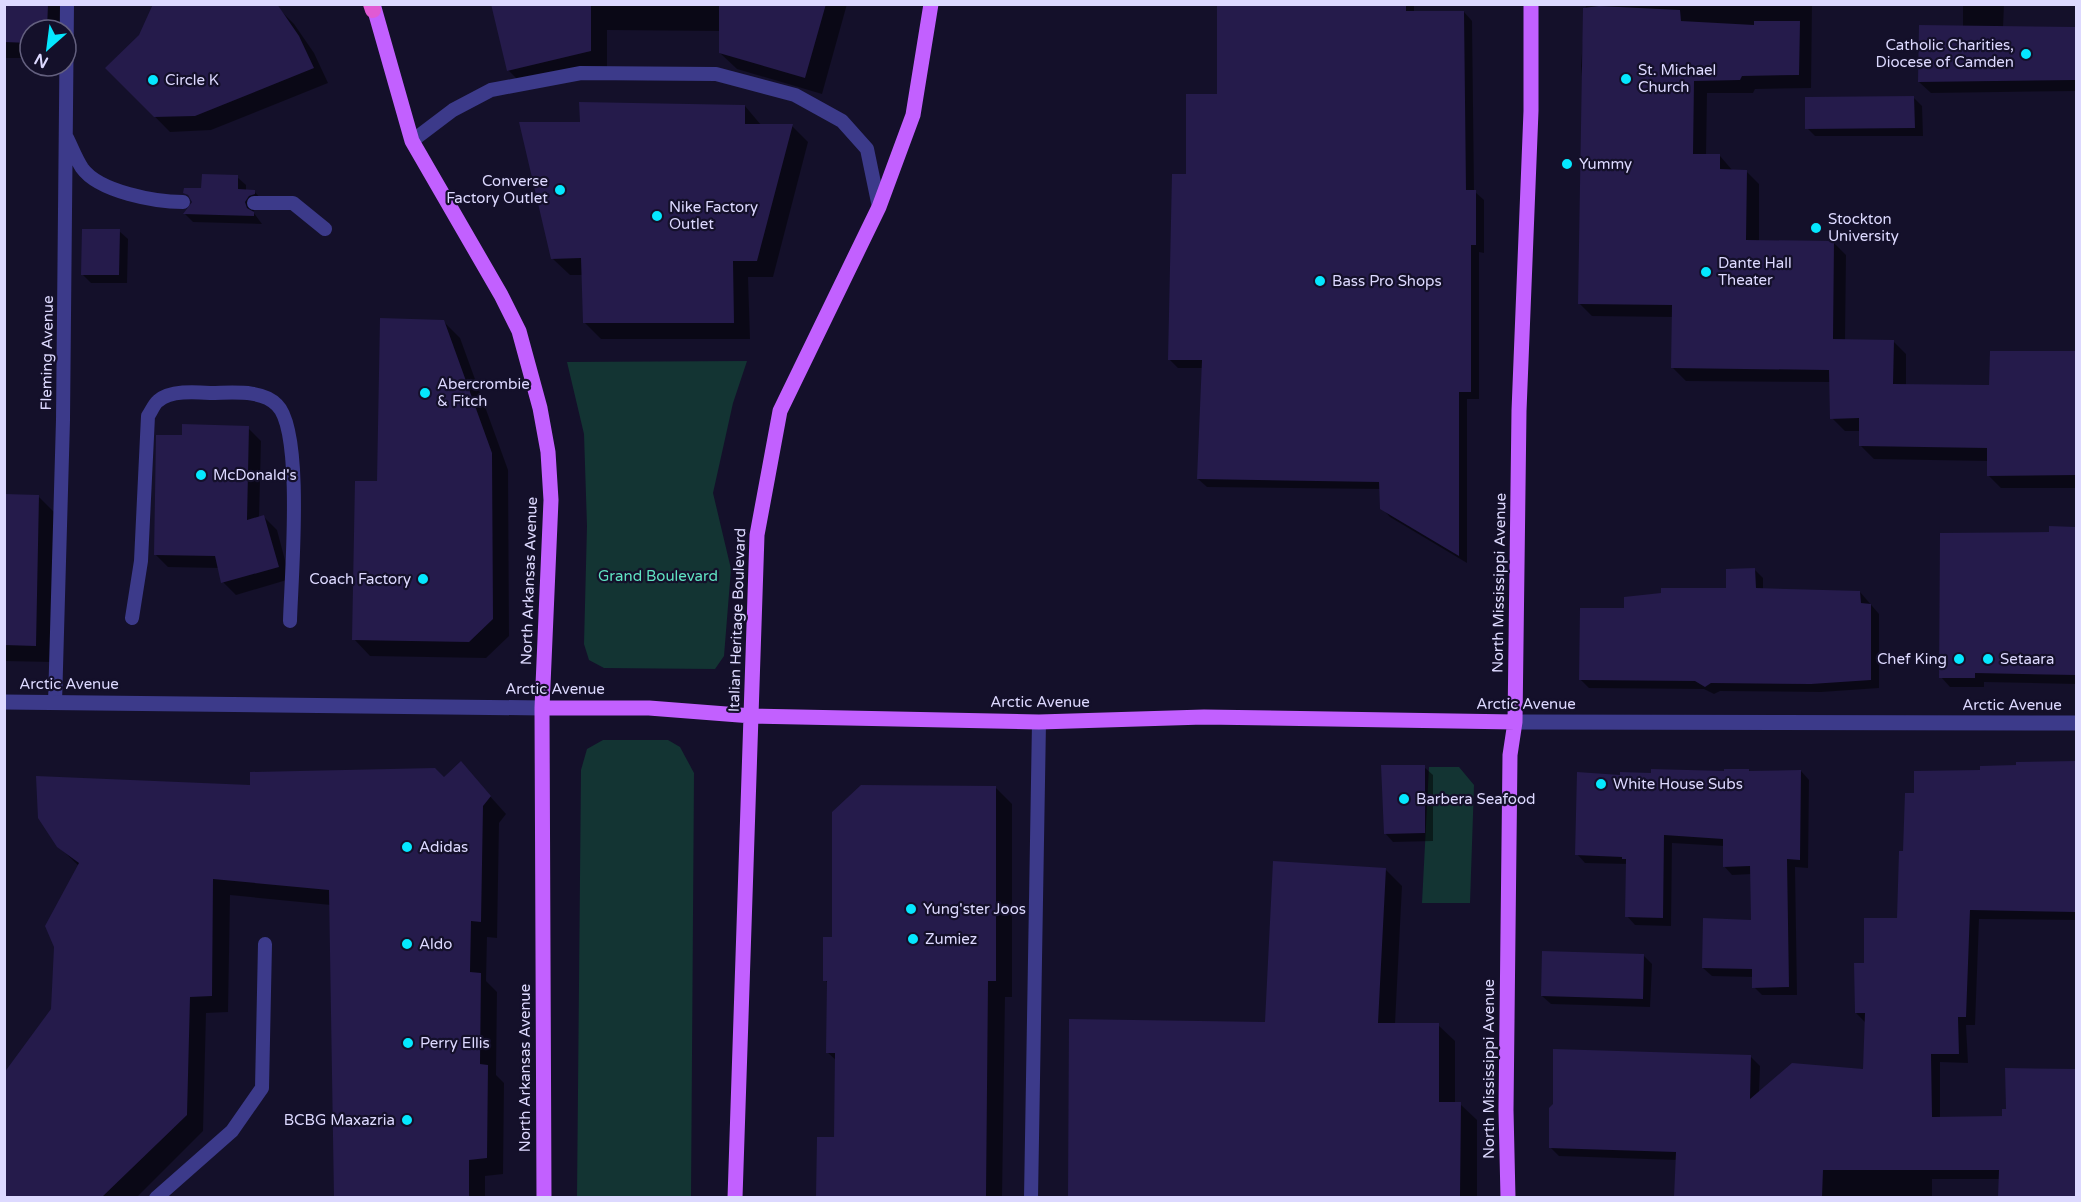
<svg xmlns="http://www.w3.org/2000/svg" width="2081" height="1202" viewBox="0 0 2081 1202" font-family="'Varela Round',sans-serif">
  <style>
    .green { fill: #133433 }
    .shadow { fill: #0007 }
    .building { fill: #251b4b }
    .lines { fill: none; stroke-linecap: round; stroke-linejoin: round }
    .service { stroke: #3c3a8a; stroke-width: 14 }
    .tertiary { stroke: #3c3a8a; stroke-width: 15 }
    .primary { stroke: #c260ff; stroke-width: 15 }
    .trunk { stroke: #e05ad3; stroke-width: 16 }
    .poi-dot { fill: #05e8ff; stroke: #14102a; stroke-width: 2 }
    .labels { text-anchor: middle; stroke-width: 4.5; stroke-linejoin: round; paint-order: stroke }
    .poi-label { font-size: 15px; fill: #ddd9ff; stroke: #14102a; text-anchor: start }
    .street-label { font-size: 15px; fill: #ddd9ff; stroke: #14102a }
    .park-label { font-size: 15px; fill: #60e3c2; stroke: #14102a }
  </style>
  <rect width="100%" height="100%" fill="#14102a"/>
  <path class="green" d="M747 361 733 403 713 493 731 569 724 656 715 669 604 668 589 660 584 644 587 526 584 434 567 362Z
    M603 740H668L680 747 694 773 691 1197H577L581 770 587 749Z
    M1429 767H1459L1474 785 1470 903H1422Z"/>
  <path class="shadow" d="M4 4H64V30H30V58H4Z
    M274 4 294 24 314 53 328 83 211 130 170 132 107 68Z
    M492 4H847L822 94 737 69 720 53V31L607 30V67L525 87 508 70Z
    M1218 4H1414V12H1464L1472 21 1474 191 1484 200V253L1479 252V399H1467V563L1390 517 1382 508 1381 489 1207 487 1198 479 1203 368H1178L1169 359 1188 176 1219 95Z
    M1586 4H1812L1811 88 1755 89 1753 93H1707L1706 156H1720L1733 171H1746L1759 184V242H1833L1846 255 1845 340 1893 341 1906 354V386L1990 387 1991 353H2076V488H2001L1988 475V461L1874 459 1861 446V431H1845L1832 418 1831 382 1686 381 1673 368V317L1592 316 1579 303 1583 86 1581 66Z
    M1963 4H2004L2003 28H2076V91L1931 93 1919 82 1963 26Z
    M1914 98 1922 106 1923 136H1815L1807 128Z
    M745 106 761 125 792 126 808 142 773 277H748L750 339H601L585 323 583 275H570L553 259 581 124Z
    M237 177 246 185V191H254L262 200 253 212 262 224 193 222 185 214 193 200 185 192 203 189Z
    M119 231 128 239 127 283H91L83 275Z
    M443 321 460 338 508 470 509 636 486 658 370 656 354 639 379 483Z
    M248 428 261 441 259 518 264 517 277 530 290 579 236 595 223 582 219 568 168 567 155 554 183 437Z
    M4 495 38 496 55 513 52 662 4 661Z
    M2051 527 2076 529V684L1984 682V687H1950L1941 677 2050 533Z
    M1755 570 1763 578V589L1860 592 1879 614V688L1821 692 1720 691 1714 694 1704 689 1589 688 1580 679 1625 609 1728 590Z
    M2076 762V920L1979 919 1975 1025H1966L1968 1063 1940 1062V1119L2004 1118 2007 1111V1070H2076V1198H2000V1179H1932V1198H1676L1677 1160 1559 1156 1550 1147 1751 1057 1760 1066 1759 1093 1865 1071V1022L1856 1013 1865 964 1899 920 1904 853 1915 794 1982 771 2017 767V763Z
    M461 764 506 814 499 823 497 938 487 937 486 981 497 992 496 1075 504 1083 503 1174 485 1176V1198H336L331 905 230 895 228 1012 206 1013 203 1131 136 1198H4V1075L53 1010 79 866 58 846 251 786 444 779Z
    M1424 767 1433 775V841L1393 842 1385 833Z
    M1749 770 1751 773 1801 771 1809 780 1808 868 1795 867 1797 995H1762L1754 987V977L1712 976 1703 968 1753 921 1752 874 1732 875 1724 866V846L1672 843 1671 926 1635 925 1627 916 1628 864 1585 863 1577 854 1622 777Z
    M995 787 1012 804V997H1005L1002 1198H817L818 1138H835L837 1061 827 1052 828 983 825 980 834 938Z
    M1385 869 1402 886 1395 1024 1438 1025 1455 1041V1104H1460L1477 1120V1198H1069L1071 1021 1267 1023Z
    M1644 956 1652 964 1650 1007 1551 1004 1542 996Z"/>
  <path class="building" d="M4 4H48L47 30H30V43L4 42Z
    M153 4H277L299 36 314 68 195 116 154 117 105 68 139 35Z
    M491 4H591V51L507 71Z
    M719 4H826L805 78 719 53Z
    M1217 4H1406V11H1464L1466 190H1476V245H1471V392H1459V556L1380 509 1379 482 1197 479 1202 360H1168L1172 174H1186V94H1217Z
    M1599 6 1680 10 1681 21 1754 25V21H1800L1799 75 1742 76 1740 80 1694 81 1693 154H1720V169L1747 170 1746 240 1834 241 1833 339 1894 340 1893 384 1989 385 1990 351H2076V475L1987 476V448L1859 446V418L1830 419 1829 370 1671 368 1672 305 1578 304 1583 8Z
    M1919 25 2076 27V80L1918 82Z
    M1914 96 1915 128 1805 129V97Z
    M579 102 745 105V124H793L757 261H733L734 323H583L581 258 551 259 519 122H580Z
    M202 174 238 175V189L255 190V194L249 196 245 202 247 208 254 212V216L183 214 192 202 188 195 183 193 184 188H201Z
    M82 229H120L119 275H81Z
    M380 318 444 320 492 453 493 619 469 642 352 640 355 481H377Z
    M182 424 249 426 247 520 264 515 279 567 221 583 215 556 154 555 156 435H182Z
    M4 494 39 495 36 646 4 645Z
    M2049 526 2076 527V675L1975 673V678H1939L1940 533 2049 532Z
    M1755 568 1756 588 1860 591 1861 603 1871 604V680L1811 684 1711 683 1705 687 1695 681 1579 680 1580 608H1624V597L1661 593V588H1726V569Z
    M461 761 491 796 483 806 481 922 471 921 470 972 481 973 480 1064 488 1065 487 1158 469 1160V1197H334L329 890 213 879 212 996 190 997 187 1115 102 1197H4V1073L51 1009 54 947 45 926 79 863 57 847 38 818 36 776 250 785V772L435 768 444 777Z
    M2076 761V912L1970 910 1966 1017H1958L1959 1054H1931L1932 1117 2002 1116V1109H2006L2005 1068 2076 1069V1197H1998L1999 1170H1823L1822 1197H1674L1676 1152 1549 1148V1108L1553 1104V1049L1751 1055 1750 1099 1792 1063 1863 1069 1865 1013H1855L1854 963H1864V918H1897L1899 851H1903L1905 793H1914V771L1980 770V766L2016 765V762Z
    M1381 765H1425V833L1384 834Z
    M1651 769 1724 771V769H1749V771L1801 770 1800 860 1787 859 1789 987 1752 988V969L1702 968 1703 918 1751 920 1750 866 1723 867V839L1664 835 1663 918 1625 917 1626 859H1622V857L1575 855 1577 772 1620 775V772L1651 773Z
    M861 785 996 786V981H988L986 1197H816L817 1137H834L835 1053H826L827 981H823V937H832V812Z
    M1273 861 1386 868 1378 1023H1439V1102H1461L1460 1197H1068L1069 1019 1265 1022Z
    M1542 951 1644 954 1643 999 1541 996Z"/>
  <g class="lines">
    <path class="service" d="M67 138C72 148 76 159 82 168 99 192 156 202 183 202
      M412 141 453 110 491 90 581 73 716 74 795 95 842 121 867 149 879 207
      M254 203H293L325 229
      M132 618 141 561 148 416C151 412 154 404 158 401 170 390 196 392 211 393 231 393 262 389 277 405 304 431 291 580 290 621
      M55 703 63 420 67 4
      M156 1198 232 1131 262 1088 265 944
      M1031 1198 1039 722"/>
    <path class="tertiary" d="M4 702 542 708
      M1515 722 2076 723"/>
    <path class="primary" d="M373 4 412 141 501 295 519 331 540 408 548 452 551 500 542 708 544 1198
      M542 708H649L752 716 1039 722 1204 717 1515 722
      M735 1198 757 535 780 411 879 207 913 115 931 4
      M1508 1198 1506 1110 1510 755 1515 722 1519 411 1531 111V4"/>
    <path class="trunk" d="M371 4 373 10"/>
  </g>
  <g class="poi-dot">
    <circle cx="2026" cy="54" r="6"/>
    <circle cx="1626" cy="79" r="6"/>
    <circle cx="153" cy="80" r="6"/>
    <circle cx="1567" cy="164" r="6"/>
    <circle cx="560" cy="190" r="6"/>
    <circle cx="657" cy="216" r="6"/>
    <circle cx="1816" cy="228" r="6"/>
    <circle cx="1706" cy="272" r="6"/>
    <circle cx="1320" cy="281" r="6"/>
    <circle cx="425" cy="393" r="6"/>
    <circle cx="201" cy="475" r="6"/>
    <circle cx="423" cy="579" r="6"/>
    <circle cx="1959" cy="659" r="6"/>
    <circle cx="1988" cy="659" r="6"/>
    <circle cx="1601" cy="784" r="6"/>
    <circle cx="1404" cy="799" r="6"/>
    <circle cx="407" cy="847" r="6"/>
    <circle cx="911" cy="909" r="6"/>
    <circle cx="913" cy="939" r="6"/>
    <circle cx="407" cy="944" r="6"/>
    <circle cx="408" cy="1043" r="6"/>
    <circle cx="407" cy="1120" r="6"/>
  </g>
  <g class="labels">
    <g class="poi-label">
      <text x="2014" y="50" text-anchor="end">Catholic Charities,<tspan x="2014" dy="17">Diocese of Camden</tspan></text>
      <text x="1638" y="75">St. Michael<tspan x="1638" dy="17">Church</tspan></text>
      <text x="165" y="85">Circle K</text>
      <text x="1579" y="169">Yummy</text>
      <text x="548" y="186" text-anchor="end">Converse<tspan x="548" dy="17">Factory Outlet</tspan></text>
      <text x="669" y="212">Nike Factory<tspan x="669" dy="17">Outlet</tspan></text>
      <text x="1828" y="224">Stockton<tspan x="1828" dy="17">University</tspan></text>
      <text x="1718" y="268">Dante Hall<tspan x="1718" dy="17">Theater</tspan></text>
      <text x="1332" y="286">Bass Pro Shops</text>
      <text x="437" y="389">Abercrombie<tspan x="437" dy="17">&amp; Fitch</tspan></text>
      <text x="213" y="480">McDonald's</text>
      <text x="411" y="584" text-anchor="end">Coach Factory</text>
      <text x="1947" y="664" text-anchor="end">Chef King</text>
      <text x="2000" y="664">Setaara</text>
      <text x="1613" y="789">White House Subs</text>
      <text x="1416" y="804">Barbera Seafood</text>
      <text x="419" y="852">Adidas</text>
      <text x="923" y="914">Yung'ster Joos</text>
      <text x="925" y="944">Zumiez</text>
      <text x="419" y="949">Aldo</text>
      <text x="420" y="1048">Perry Ellis</text>
      <text x="395" y="1125" text-anchor="end">BCBG Maxazria</text>
    </g>
    <g class="street-label">
      <text transform="translate(47 353) rotate(-89)" y="5">Fleming Avenue</text>
      <text transform="translate(529 581) rotate(-88)" y="5">North Arkansas Avenue</text>
      <text transform="translate(1499 583) rotate(-89)" y="5">North Mississippi Avenue</text>
      <text transform="translate(737 620) rotate(-88)" y="5">Italian Heritage Boulevard</text>
      <text x="69" y="689">Arctic Avenue</text>
      <text x="555" y="694">Arctic Avenue</text>
      <text x="1040" y="707">Arctic Avenue</text>
      <text x="1526" y="709">Arctic Avenue</text>
      <text x="2012" y="710">Arctic Avenue</text>
      <text transform="translate(525 1068) rotate(-90)" y="5">North Arkansas Avenue</text>
      <text transform="translate(1489 1069) rotate(-90)" y="5">North Mississippi Avenue</text>
    </g>
    <g class="park-label">
      <text x="658" y="581">Grand Boulevard</text>
    </g>
  </g>
  <rect width="2081" height="1202" fill="none" stroke="#ddd9ff" stroke-width="12"/>
  <g transform="translate(48 48) rotate(208)"><circle r="28" fill="#14102a" stroke="#64607f" stroke-width="1.5"/>
  <path d="M0-4.5L10 22L0 15L-10 22Z" fill="#05e8ff"/>
  <text y="-9" font-size="16" font-weight="bold" text-anchor="middle" fill="#ddd9ff">N</text>
  </g>
</svg>
